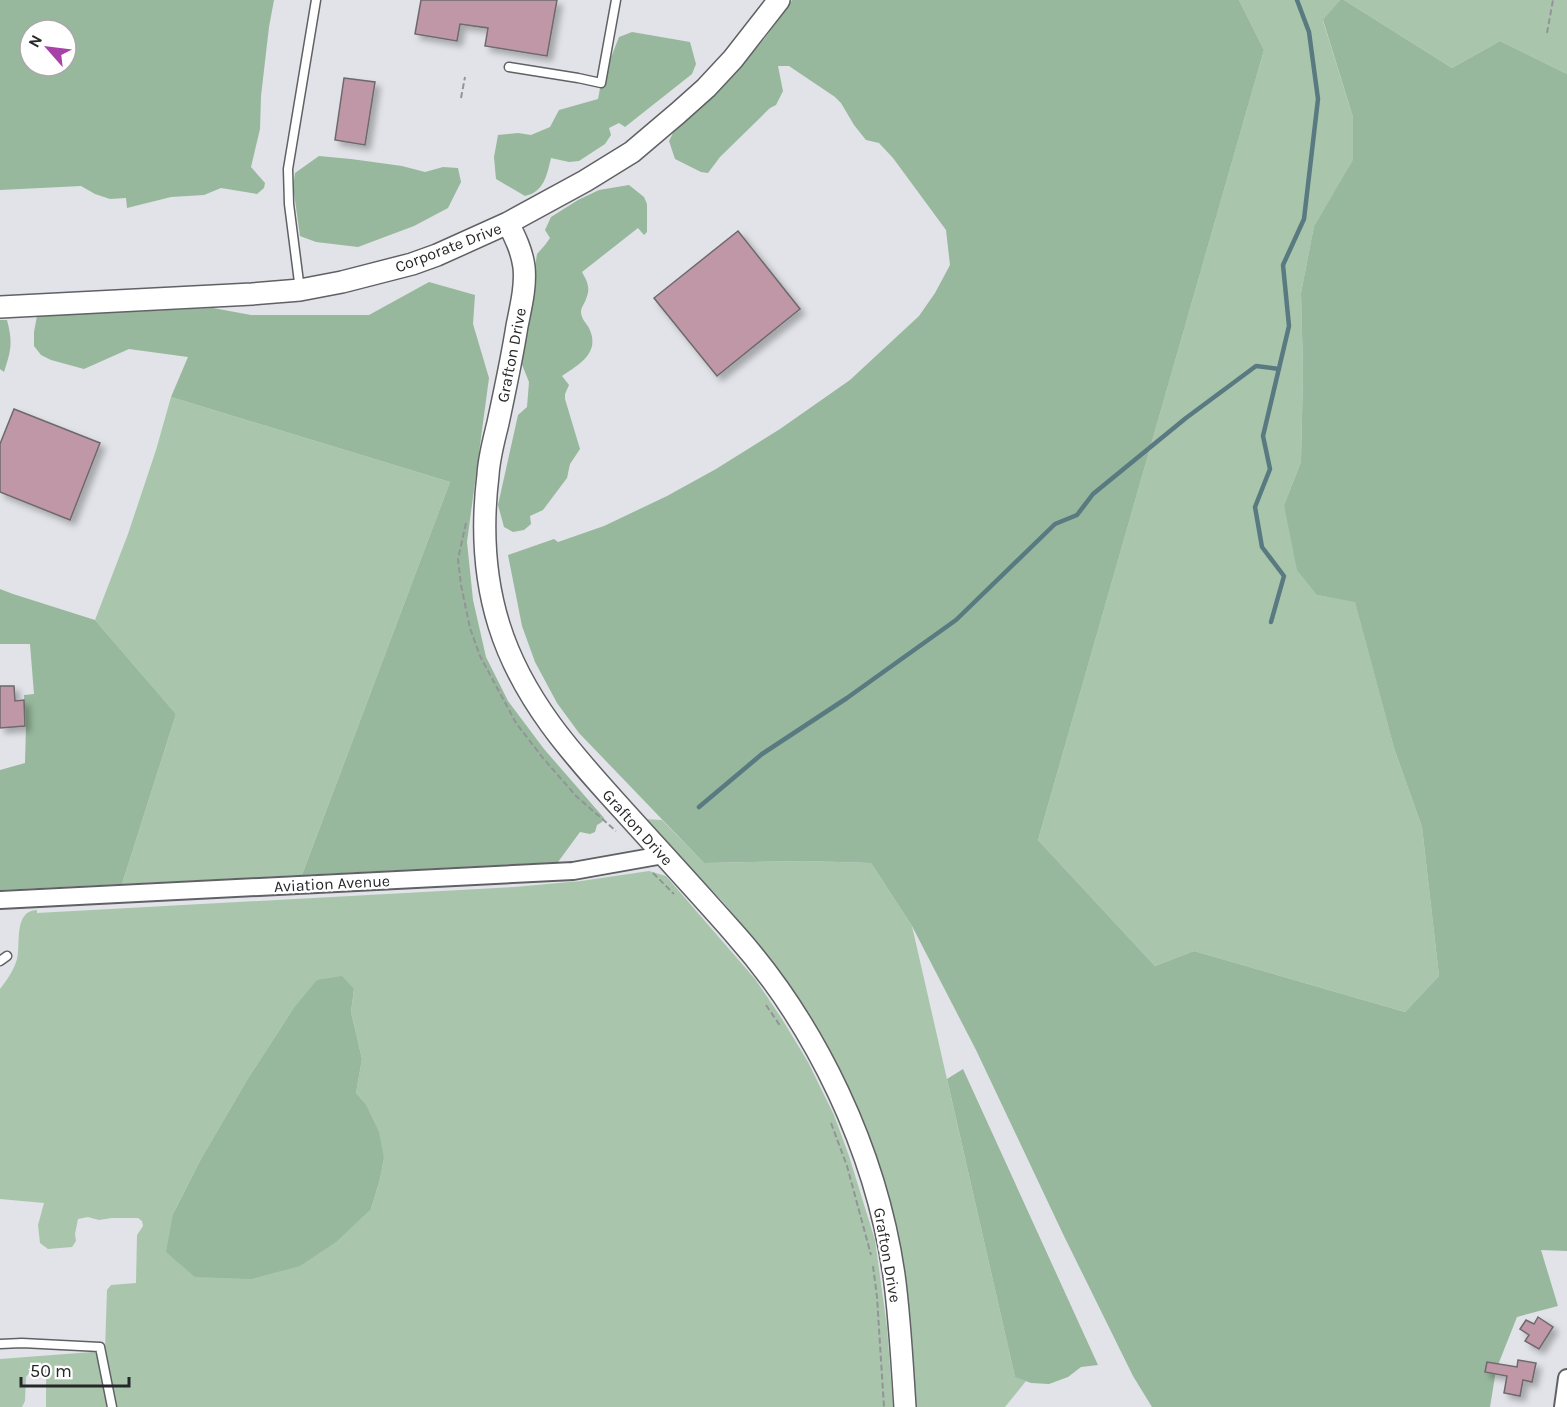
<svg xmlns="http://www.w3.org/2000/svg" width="1567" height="1407" viewBox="0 0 1567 1407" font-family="Karla,sans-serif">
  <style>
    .green { fill: #a9c6ad; fill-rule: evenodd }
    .forest { fill: #97b89c; fill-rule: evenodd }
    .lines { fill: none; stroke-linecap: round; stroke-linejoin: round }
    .stream { stroke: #597a80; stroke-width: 4.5 }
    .building { fill: #bf97a6; stroke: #6e696b; stroke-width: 1.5; filter: url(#shadow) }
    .service-casing { stroke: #606165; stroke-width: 11 }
    .minor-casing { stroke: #606165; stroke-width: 20 }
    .tertiary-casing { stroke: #606165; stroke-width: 24 }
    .path { stroke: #939498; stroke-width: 2; stroke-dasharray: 6 3; stroke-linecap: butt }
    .service { stroke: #fff; stroke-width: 8 }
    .minor { stroke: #fff; stroke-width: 16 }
    .tertiary { stroke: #fff; stroke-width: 21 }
    .labels { text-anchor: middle; stroke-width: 4.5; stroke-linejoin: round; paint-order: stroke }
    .street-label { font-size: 16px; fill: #272729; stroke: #fff }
  </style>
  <defs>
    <filter id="shadow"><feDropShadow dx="5" dy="5" stdDeviation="3" flood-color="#0004"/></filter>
  </defs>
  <rect width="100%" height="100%" fill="#e1e3e8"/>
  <path class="green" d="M1239 0H1340L1323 21 1353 117V161L1314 226 1301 293 1303 370 1301 462 1284 505 1317 595 1355 601 1394 748 1422 827 1439 976 1405 1012 1194 951 1155 966 1038 840 1264 50Z
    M1344 0H1567V74L1500 41 1452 68Z
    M171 397 450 482 302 875 122 884 176 714 95 620 128 534 156 450Z
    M644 819 662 820 704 863 806 861 871 863 912 926 1015 1377 1026 1381 1005 1407H912L882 1178 863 1122 843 1077 817 1028 783 978 724 903Z
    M649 871 666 876 755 979 782 1019 808 1062 834 1115 849 1156 875 1240 887 1327 893 1407H46V1377L40 1371 30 1372 26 1377 25 1401 22 1407H0V1359L105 1351 107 1290 111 1285 136 1283 137 1235 143 1226 142 1221 138 1218H112L99 1220 88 1217 78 1219 75 1234 76 1241 72 1247 48 1249 40 1243 38 1225 44 1203 0 1199V989C7 980 14 970 17 959 21 944 13 911 37 910V913L514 887 581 881ZM354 989 351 1012 362 1059 356 1093 365 1103 384 1158 380 1179 371 1209 173 1214 201 1159 247 1080 293 1009Z"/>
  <path class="forest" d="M0 0H274L269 27 261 96 260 129 251 167 265 183 264 188 257 194 221 188 204 195 171 197 127 208 126 198 110 199 95 194 81 186 0 190ZM30 30H66V66H30Z
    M792 0H1239L1264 50 1038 840 1155 966 1194 951 1405 1012 1439 976 1422 827 1394 748 1355 602 1317 595 1297 570 1284 505 1301 462 1303 370 1301 293 1314 226 1353 160V117L1323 20 1340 0H1344L1452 68 1500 41 1567 74V1251L1541 1250 1558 1306 1517 1317 1496 1370 1490 1407H1152L1133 1376 1063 1234 976 1050 912 926 871 863 806 861 704 863 579 733 557 703 535 662 522 626 508 555 554 539 558 542 604 526 667 496 716 469 780 429 850 380 919 316 935 293 950 265 946 230 893 158 879 143 866 140 854 125 841 103 835 97 789 66H778L783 91 776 105 770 108 720 157 708 173 701 172 675 159 669 141 673 133 735 73 765 38Z
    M632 32 690 42 696 64 692 74 625 127 619 123 609 128 611 135 605 144 579 161 569 162 551 158C547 175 544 192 525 196L496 179 494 157 498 135 518 133 531 135 550 127 559 110 598 99 601 83 619 37Z
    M319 156 351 159 402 166 425 172 443 167 458 168 461 182 448 208 414 226 358 247 316 242 300 236 293 186 295 173Z
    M629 185 644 197 647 204V232L644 235 638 228 582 272C587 281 591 288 586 299 585 303 581 307 581 312 581 318 586 323 589 328 601 353 579 364 562 376L569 385 565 394V399L580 449 570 464 567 478 543 510 530 516 531 524 524 530 513 532 504 527 498 505 518 415 527 407 529 382 521 362 537 254 545 245 550 238 545 230 551 217 578 200 599 190Z
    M429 282 475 295 473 324 489 378 467 542 473 600 486 657 508 701 544 749 604 818 602 822 597 825 595 832 590 834 580 832 558 862 302 875 450 482 171 397 188 357 129 349 84 369 51 360 41 355 34 346V332L37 316 213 308 251 315H369Z
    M0 320H7C13 343 11 350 4 372L0 369Z
    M0 589 13 594 95 620 176 714 122 884 0 890V770L25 763 26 726 24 695 34 694 30 644H0Z
    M342 976 354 989 351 1012 362 1059 356 1093 365 1103 379 1132 384 1158 380 1179 371 1209 336 1242 300 1266 251 1279 195 1277 166 1252 173 1214 201 1159 247 1080 293 1009 317 980Z
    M963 1069 1098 1365 1081 1367 1068 1377 1049 1384 1031 1383 1015 1377 947 1079Z"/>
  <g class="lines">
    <path class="stream" d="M1271 622 1284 576 1262 547 1255 507 1270 469 1263 436 1289 326 1283 265 1304 219 1318 99 1309 32 1297 0
      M699 807 762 754 847 698 956 620 1055 524 1077 515 1093 494 1186 418 1256 366 1279 369"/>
  </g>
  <path class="building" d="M421 0H557L547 56 485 46 488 28 460 24 457 41 415 34Z
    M344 78 375 82 365 145 335 140Z
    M738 231 800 309 717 376 654 298Z
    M14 409 100 443 70 520 0 492V444Z
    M0 686H14L15 701 24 700 25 726 0 728Z
    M1538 1317 1553 1327 1539 1349 1525 1341 1529 1335 1520 1329 1526 1320 1534 1324Z
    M1518 1360 1536 1363 1532 1382 1523 1380 1520 1396 1504 1393 1507 1376 1485 1372 1487 1362 1517 1367Z"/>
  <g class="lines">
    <g class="service-casing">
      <path id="service" d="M509 67 578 78 601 83 616 0
        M300 290 289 204 288 169 316 0
        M0 961 7 956
        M0 1344 22 1343 100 1347 112 1407"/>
    </g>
    <g class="minor-casing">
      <path id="minor" d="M0 900 573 871 663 855
        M1563 1407 1567 1378"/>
    </g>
    <g class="tertiary-casing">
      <path id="tertiary" d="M508 223C515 237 522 251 524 267 526 286 521 306 517 326 512 358 505 390 498 423 494 440 489 457 488 475 482 524 484 577 499 625 522 699 572 754 623 810 660 851 697 891 734 933 817 1026 876 1151 894 1275 900 1319 902 1363 905 1407
        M0 307 252 294 300 290 342 282 412 264 437 255 508 223 585 181 632 152 678 113 706 88 733 59 779 0"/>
    </g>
    <path class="path" d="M1547 33 1553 0
      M461 98 465 77
      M466 523 458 559 461 585 470 628 480 656 516 723 543 758 576 796 616 831
      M653 873 674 894
      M766 1005 781 1027
      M831 1123 847 1166 871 1255
      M873 1266 877 1297 884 1407"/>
    <use href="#service" class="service"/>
    <use href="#minor" class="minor"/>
    <use href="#tertiary" class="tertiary"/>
  </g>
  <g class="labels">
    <g class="street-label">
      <text transform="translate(448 247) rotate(-21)" y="6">Corporate Drive</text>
      <text transform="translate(511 355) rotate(-79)" y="6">Grafton Drive</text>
      <text transform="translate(638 827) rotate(48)" y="6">Grafton Drive</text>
      <text transform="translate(332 883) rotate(-3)" y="6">Aviation Avenue</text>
      <text transform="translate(888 1255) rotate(80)" y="6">Grafton Drive</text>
    </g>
  </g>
  <g transform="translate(48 48) rotate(298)"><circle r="28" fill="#ffffff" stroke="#a9a9a9" stroke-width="1.5"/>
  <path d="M0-4.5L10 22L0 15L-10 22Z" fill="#a642a8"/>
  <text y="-9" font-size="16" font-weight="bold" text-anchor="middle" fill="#272729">N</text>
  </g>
  <path d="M21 1377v9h108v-9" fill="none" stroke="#272729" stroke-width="3"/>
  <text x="30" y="1377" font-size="18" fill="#272729" stroke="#ffffff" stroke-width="4.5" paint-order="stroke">50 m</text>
</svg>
